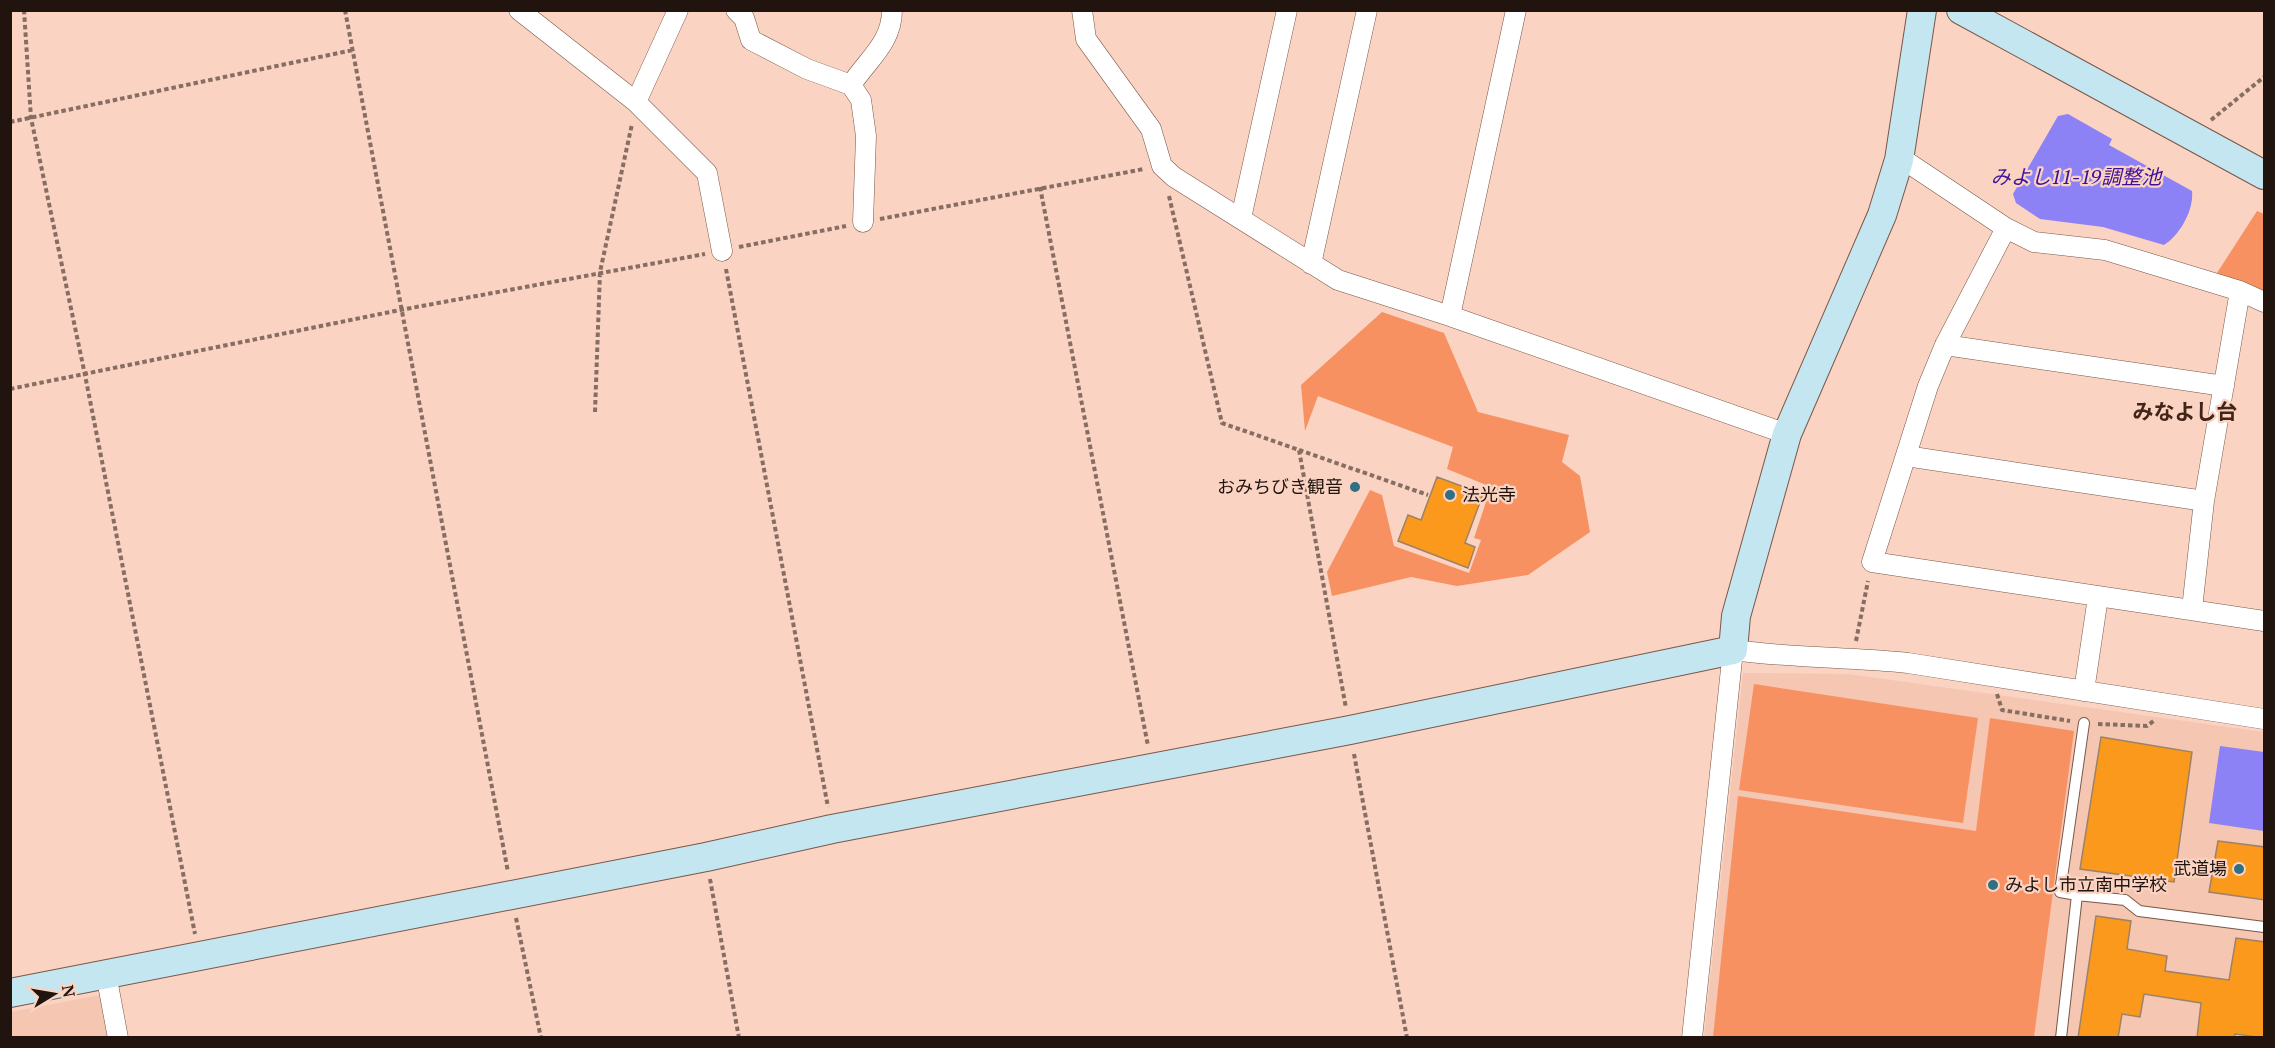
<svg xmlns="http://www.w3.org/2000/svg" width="2275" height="1048" viewBox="0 0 2275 1048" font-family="'PT Serif','Noto Sans JP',serif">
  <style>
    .built { fill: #f5c6b2 }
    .green { fill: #f89161 }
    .water { fill: #8c82f5 }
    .building { fill: #fa991c; stroke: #9d8268; stroke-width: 1.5 }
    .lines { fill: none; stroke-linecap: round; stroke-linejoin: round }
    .lane-casing { stroke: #795748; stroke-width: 12 }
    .street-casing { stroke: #795748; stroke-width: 21 }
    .secondary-casing { stroke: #795748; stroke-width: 30 }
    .path { stroke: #876e63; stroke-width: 4; stroke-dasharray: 4.5 3; stroke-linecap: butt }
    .lane { stroke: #fff; stroke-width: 10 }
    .street { stroke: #fff; stroke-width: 20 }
    .secondary { stroke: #c3e6f1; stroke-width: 28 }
    .poi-dot { fill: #316f85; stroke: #fad3c2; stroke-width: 2 }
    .labels { text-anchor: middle; stroke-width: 4.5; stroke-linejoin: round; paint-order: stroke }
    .poi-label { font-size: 18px; fill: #21140e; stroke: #fad3c2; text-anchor: end }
    .water-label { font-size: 20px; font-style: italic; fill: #3c109b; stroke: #fad3c2 }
    .quarter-label { font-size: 21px; font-weight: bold; fill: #422518; stroke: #fad3c2 }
  </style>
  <rect width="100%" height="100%" fill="#fad3c2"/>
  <path class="built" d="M1743 673 1848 674 2264 732V1037L1704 1038Z
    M105 994 113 1037 11 1038V1012Z"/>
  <path class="green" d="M2257 211 2264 214V293L2217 273Z
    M1382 312 1444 333 1478 412 1569 435 1562 462 1580 476 1590 532 1528 575 1457 586 1411 577 1332 596 1327 572 1370 490 1382 495 1394 546 1469 573 1481 540 1474 538 1491 487 1447 469 1453 447 1318 396 1305 431 1301 385Z
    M1754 684 1978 718 1963 823 1739 790Z
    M1990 718 2074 731 2034 1037H1713L1738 796 1976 831Z"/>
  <path class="water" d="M2068 114 2112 139 2109 145 2192 191C2194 210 2180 235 2164 245L2103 227 2040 219 2016 203 2013 194 2058 116Z
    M2220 746 2264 752V831L2209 823Z"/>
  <path class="building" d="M1437 477 1483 494 1465 543 1475 547 1468 568 1398 541 1408 515 1421 520Z
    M2101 737 2192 752 2174 882 2080 869Z
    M2218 841 2265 847V900L2209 892Z
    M2096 916 2131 921 2127 949 2167 956 2165 971 2229 980 2236 938 2265 942V1038L2235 1034 2234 1038H2197L2201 1003 2144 994 2140 1017 2122 1014 2118 1038H2078Z"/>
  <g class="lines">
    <g class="lane-casing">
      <path id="lane" d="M2077 895 2125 900 2139 911 2264 927
        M2061 1038 2077 895 2060 892 2084 723"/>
    </g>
    <g class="street-casing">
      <path id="street" d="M519 10 636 102 707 173 722 251
        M736 10 744 18 751 40 807 69 851 85
        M1082 10 1086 39 1151 129 1162 166 1174 177 1338 280 1450 316 1787 434
        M636 102 678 10
        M1899 160 1910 164 2006 228
        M1241 218 1287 10
        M863 222 866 136 861 100 851 85C868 59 892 43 892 10
        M1311 264 1367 10
        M2264 302 2240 291 2105 250 2034 242 2006 228 1945 345 1928 386 1872 562 2264 621
        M1450 316 1516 10
        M1945 345 2224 386
        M1906 456 2204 501
        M2192 609 2204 501 2240 291
        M2084 691 2098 597
        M106 974 118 1038
        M1692 1038 1733 650C1791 658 1850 657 1908 663L2264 719"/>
    </g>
    <g class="secondary-casing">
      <path id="secondary" d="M1961 10 2264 175
        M10 993 706 857 832 829 1350 730 1733 650 1736 616 1787 434 1882 215 1899 160 1922 10"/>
    </g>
    <path class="path" d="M24 10 31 118 85 375 195 934
      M345 10 508 872
      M2211 120 2264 77
      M10 122 353 50
      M1040 187 1148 746
      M1169 196 1222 423 1299 450 1346 708
      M880 219 1144 169
      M739 247 846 226
      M726 269 828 807
      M10 389 400 310 705 254
      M595 412 600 272 632 124
      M1299 450 1428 495
      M1856 641 1868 581
      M1997 694 2002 710 2070 721
      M2098 724 2147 726 2155 720
      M1354 754 1407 1038
      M710 879 739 1038
      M516 918 541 1038"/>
    <use href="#lane" class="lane"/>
    <use href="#street" class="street"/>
    <use href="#secondary" class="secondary"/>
  </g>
  <g class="poi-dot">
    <circle cx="1355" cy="487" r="6"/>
    <circle cx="1450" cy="495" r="6"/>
    <circle cx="2239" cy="869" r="6"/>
    <circle cx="1993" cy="885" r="6"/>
  </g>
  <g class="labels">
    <g class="poi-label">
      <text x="1343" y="493">おみちびき観音</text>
      <text x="1462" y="501" text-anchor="start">法光寺</text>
      <text x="2227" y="875">武道場</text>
      <text x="2005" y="891" text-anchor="start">みよし市立南中学校</text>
    </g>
    <g class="water-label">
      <text x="2076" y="184">みよし11-19調整池</text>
    </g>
    <g class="quarter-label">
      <text x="2185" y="419">みなよし台</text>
    </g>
  </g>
  <rect width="2275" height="1048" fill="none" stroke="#21140e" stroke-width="24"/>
  <g transform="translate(54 994) rotate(79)" stroke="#fad3c2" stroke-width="4.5" paint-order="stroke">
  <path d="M0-4.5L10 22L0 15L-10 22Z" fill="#21140e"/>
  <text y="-9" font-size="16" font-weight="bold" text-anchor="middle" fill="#21140e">N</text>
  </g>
</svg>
